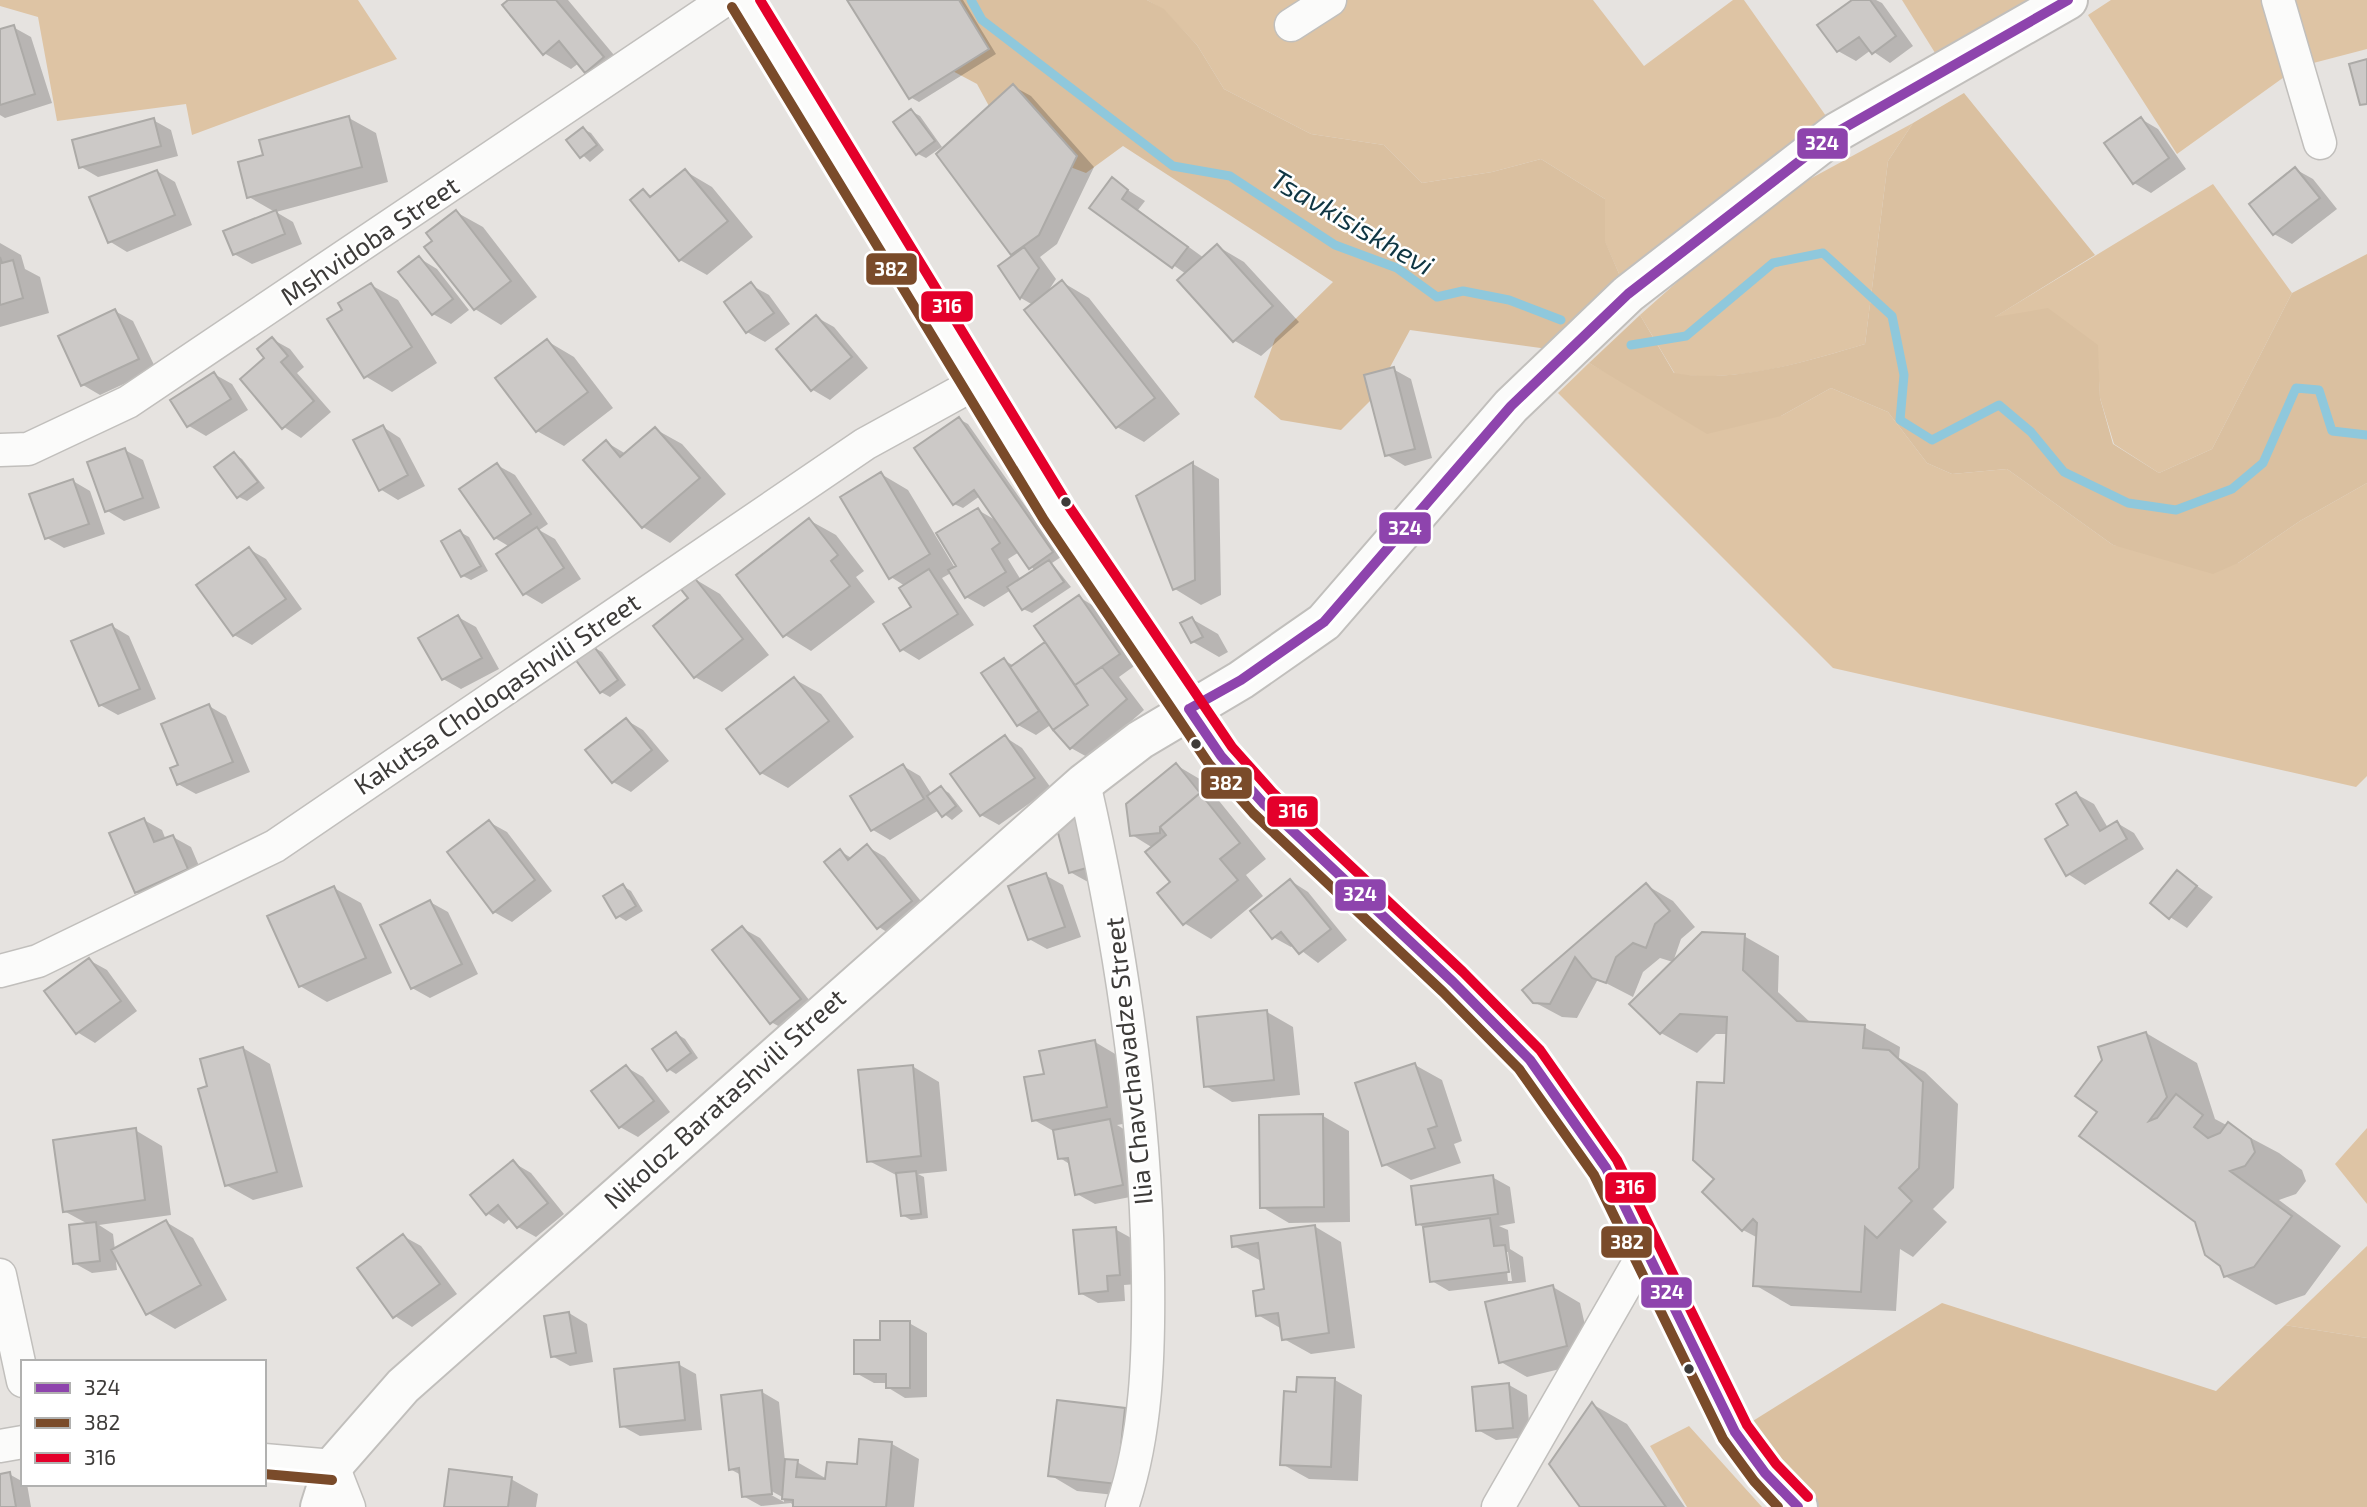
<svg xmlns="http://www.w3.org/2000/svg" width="2367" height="1507" viewBox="0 0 2367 1507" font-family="'Exo 2',sans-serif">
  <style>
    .green { fill: #dec4a4 }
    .forest { fill: #dac0a0 }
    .shadow { fill: #0003; fill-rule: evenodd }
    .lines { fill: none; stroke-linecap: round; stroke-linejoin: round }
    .stream { stroke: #8fc8dc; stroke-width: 9 }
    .building { fill: #ccc9c7; stroke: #acaaa7; stroke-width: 2 }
    .street-casing { stroke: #c1bfbc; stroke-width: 35 }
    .secondary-casing { stroke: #c1bfbc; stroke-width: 42 }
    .street { stroke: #fbfbfa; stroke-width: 32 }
    .secondary { stroke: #fbfbfa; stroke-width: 38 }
    .bus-1-casing { stroke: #fff; stroke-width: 16 }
    .bus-2-casing { stroke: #fff; stroke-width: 16 }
    .bus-3-casing { stroke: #fff; stroke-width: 16 }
    .bus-1 { stroke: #8e44ad; stroke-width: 10 }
    .bus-2 { stroke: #7a4b2a; stroke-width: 10 }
    .bus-3 { stroke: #e4002b; stroke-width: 10 }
    .bus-dot { fill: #3d3b39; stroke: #fff; stroke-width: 2.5 }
    .labels { text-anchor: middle; stroke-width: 5; stroke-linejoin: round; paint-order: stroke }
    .street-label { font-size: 26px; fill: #3d3b39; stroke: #fff }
    .water-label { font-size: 28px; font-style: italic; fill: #0f3643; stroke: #fff }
    .line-badge { stroke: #fff; stroke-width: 2.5 }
    .badge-label { font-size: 19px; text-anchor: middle; font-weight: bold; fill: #fff }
  </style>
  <rect width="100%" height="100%" fill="#e6e3e0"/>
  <path class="green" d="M0 0H358L397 59 192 135 186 104 57 121 38 17 0 6Z
    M1147 0H1593L1644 66 1733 0H1744L1826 116 1620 276 1605 242V199L1541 159 1492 172 1422 183 1384 145 1311 134 1224 89 1197 45 1164 10Z
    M1902 0H2046L1937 56Z
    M2111 0H2269L2291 72 2177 154 2088 15Z
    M2280 0H2367V49L2298 67Z
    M1913 123 1888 161 1865 344C1805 362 1737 383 1675 374L1640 315 1722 242 1808 180Z
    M2213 184 2292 293 2212 449 2159 473 2114 444 2100 398 2097 345 1993 318Z
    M1589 363 1646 395 1781 416 1831 388 1888 412 1927 463 1952 474 2007 469 2113 545 2238 563 2300 521 2367 483V776L2356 787 1833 668 1558 393Z
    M2367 1128V1204L2335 1164Z
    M2367 1246V1338L2285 1325Z
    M1689 1426 1762 1507H1687L1650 1446Z"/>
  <path class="forest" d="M935 0H1147L1164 9 1197 45 1224 89 1311 134 1384 145 1422 183 1492 172 1541 159 1605 199V241L1620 276 1548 349 1410 330 1374 397 1341 430 1281 420 1254 397 1275 339 1333 282 1123 146 1086 173 1033 153 996 119 977 84 947 68Z
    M1964 93 2095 255 1995 317 2048 308 2098 345 2100 398 2113 444 2159 473 2212 449 2292 293 2367 254V483L2300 521 2238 563 2213 574 2113 545 2007 469 1952 474 1927 463 1888 412 1831 388 1781 416 1707 434 1589 363 1640 315 1674 373C1734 384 1808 361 1865 344L1888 161 1913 123Z
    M1942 1303 2216 1391 2285 1325 2367 1338V1507H1817L1792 1486 1748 1424Z"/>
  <path class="shadow" d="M511 0H568L629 73 613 87 586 72 579 63 571 69 544 53Z
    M850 0H963L996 54 919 102 910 97Z
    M1855 0H1876L1882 3 1913 46 1890 63 1871 50 1856 61 1838 51Z
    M13 27 31 37 52 103 5 118 0 115V31Z
    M1013 86 1031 96 1094 167 1057 244 1040 257 1056 279 1047 293 1062 282 1089 298 1180 414 1144 442 1117 427 1033 305 1021 298 1000 267 1014 257 939 154Z
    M911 111 920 116 942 147 926 158 918 154Z
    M349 118 376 133 388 182 276 212 293 222 302 244 252 264 234 254 275 212 249 197 265 156Z
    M2141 119 2158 129 2186 169 2151 193 2134 183Z
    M153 120 171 130 178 156 98 177 81 167Z
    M583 129 591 133 604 150 590 162 568 141Z
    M2295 169 2313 179 2337 209 2292 244 2274 234Z
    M157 171 175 182 192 225 127 252 109 241Z
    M685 171 712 187 753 237 707 275 680 260 643 191 653 197Z
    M1112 180 1145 201 1138 210 1204 258 1217 246 1244 262 1299 322 1261 356 1235 341 1186 274 1092 208Z
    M456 212 483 227 537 297 501 325 475 309Z
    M0 243 21 255 25 269 40 277 49 313 0 327Z
    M419 258 437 269 469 310 451 324 433 314Z
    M371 285 398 300 437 363 392 392 365 376 345 310Z
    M751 285 769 295 790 324 765 342 747 332Z
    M115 311 133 321 156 369 100 395 83 385Z
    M816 317 834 327 868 368 830 400 813 390Z
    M272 339 290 349 304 367 297 373 331 412 301 438 284 427 267 359Z
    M547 341 574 357 613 408 564 446 537 431Z
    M1393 369 1411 379 1432 458 1405 466 1387 455Z
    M214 374 232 384 248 410 206 436 189 426Z
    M959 419 968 424 1061 557 1052 563 1071 587 1032 613 1023 609 1011 590 984 607 966 597 951 573 942 578 974 625 919 660 901 649 913 607 905 586 891 577 881 474 908 490 955 568 958 566 978 510 997 521 980 496 963 508 954 504ZM1019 552 1035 571 1021 580 1008 559Z
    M383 427 400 438 425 486 398 500 380 489Z
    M655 429 682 444 726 494 670 543 643 527 585 460 606 442 626 454Z
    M125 450 143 460 160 508 124 521 106 510Z
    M234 454 242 459 265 488 247 501 239 497Z
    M1193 464 1219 479 1221 595 1201 605 1175 589Z
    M497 465 515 475 548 524 539 530 555 539 581 579 542 604 525 594 498 554 510 547 495 538Z
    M73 481 90 491 105 534 64 548 47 538Z
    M809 520 836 535 864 571 856 577 875 602 811 651 785 635Z
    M460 532 469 537 488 571 471 580 463 576Z
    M249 549 266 559 302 609 252 645 234 635Z
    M693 578 720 594 769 655 722 692 695 677 690 598Z
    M1079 597 1097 608 1137 664 1119 677 1144 710 1089 758 1071 748 1052 724 1036 735 1018 725 1004 660 1014 666 1048 643Z
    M458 617 476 627 499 669 461 689 443 679Z
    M1192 619 1218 634 1228 652 1219 657 1193 642Z
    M112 626 129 636 156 699 118 715 100 705Z
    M593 647 602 652 626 685 610 697 601 692Z
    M794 679 821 694 854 737 788 788 761 773Z
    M209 706 226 716 250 772 196 794 178 784 180 766Z
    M626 720 643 730 669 761 631 792 613 782Z
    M1005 737 1022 748 1051 788 999 825 981 815Z
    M1176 765 1203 781 1266 859 1246 875 1263 896 1211 939 1184 923 1172 883 1153 848 1132 835Z
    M903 766 920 776 932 795 941 788 949 793 963 811 952 820 939 810 890 840 873 830Z
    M2076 794 2094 804 2108 828 2117 823 2134 833 2144 849 2085 885 2068 874 2070 825Z
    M144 820 162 830 166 840 173 837 191 847 205 880 154 902 136 892Z
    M489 822 507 832 552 891 512 922 494 912Z
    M1057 823 1114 875 1088 882 1070 872Z
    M868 847 885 857 929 911 896 938 879 927 840 851 853 859Z
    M2177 872 2213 897 2187 928 2170 917Z
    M1045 875 1063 885 1081 937 1047 949 1029 939Z
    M1291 881 1308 892 1347 940 1318 963 1294 945 1291 947 1273 937Z
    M1646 885 1673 901 1695 927 1681 939 1673 962 1660 958 1643 972 1633 997 1598 979 1577 1018 1562 1017 1534 1002 1525 990Z
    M623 886 631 891 643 911 626 921 618 916Z
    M334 888 361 903 392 973 327 1002 300 986Z
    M430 902 448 912 478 974 430 998 412 988Z
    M742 928 760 938 817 1010 789 1032 771 1022Z
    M1744 936 1779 956 1778 992 1812 1024 1864 1027 1900 1047 1899 1058 1925 1072 1958 1104 1954 1188 1933 1209 1947 1222 1913 1257 1900 1249 1896 1311 1791 1306 1755 1285 1758 1238 1743 1230 1704 1192 1716 1179 1728 1034H1716L1697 1053 1661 1033 1631 1004Z
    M89 960 107 970 137 1011 95 1043 77 1032Z
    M1267 1012 1293 1027 1300 1095 1232 1102 1206 1086Z
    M2146 1033 2197 1063 2215 1119 2279 1153 2302 1170 2306 1181 2296 1194 2279 1200 2341 1246 2305 1295 2276 1305 2225 1276 2196 1221 2099 1112Z
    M677 1034 685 1039 698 1058 676 1074 668 1069Z
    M1095 1042 1122 1058 1134 1122 1117 1125 1127 1131 1140 1195 1095 1204 1077 1194 1071 1165 1060 1158 1055 1132 1034 1120 1046 1075Z
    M243 1048 270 1064 303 1187 253 1200 226 1185 209 1088Z
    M1415 1065 1442 1080 1462 1141 1454 1144 1461 1163 1411 1180 1384 1164Z
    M912 1066 939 1082 947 1171 918 1174 924 1177 928 1218 911 1220 902 1215 898 1176 869 1161Z
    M626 1067 643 1077 670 1112 638 1137 620 1127Z
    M1323 1116 1349 1131 1350 1222 1289 1223 1262 1207Z
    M135 1130 162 1146 171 1215 99 1225 113 1234 115 1250 166 1222 193 1238 227 1300 175 1329 148 1313 115 1254 117 1270 92 1273 74 1263 88 1224 64 1211Z
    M514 1163 531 1173 564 1214 536 1237 518 1227 511 1218 504 1224 487 1213Z
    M1492 1177 1510 1187 1515 1223 1499 1226 1508 1230 1510 1249 1523 1257 1526 1282 1449 1291 1432 1281 1425 1228 1418 1224ZM1505 1252H1508L1512 1281H1508Z
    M1314 1226 1341 1242 1355 1348 1311 1354 1284 1339 1282 1329 1258 1315 1266 1290 1261 1261 1234 1246Z
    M1115 1229 1133 1239 1137 1284 1124 1285 1125 1301 1098 1303 1080 1293Z
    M403 1236 421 1246 457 1294 412 1327 395 1316Z
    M1553 1287 1580 1303 1593 1361 1527 1377 1501 1362Z
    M569 1313 587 1324 593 1362 570 1366 552 1356Z
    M909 1323 927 1333V1397L905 1398 887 1387V1383H874L856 1373 882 1342Z
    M678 1364 696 1374 702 1430 640 1436 622 1426Z
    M1335 1380 1362 1395 1358 1481 1309 1479 1282 1464 1298 1393Z
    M1509 1385 1527 1395 1530 1437 1496 1440 1478 1430Z
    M762 1392 779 1402 785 1461 797 1462 827 1479 858 1466 892 1444 919 1459 914 1507H794L791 1503 761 1506 743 1496 741 1475 730 1469ZM766 1488 784 1498V1502L764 1491Z
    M1059 1402 1125 1410 1152 1425 1143 1498 1077 1491 1050 1475Z
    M1592 1404 1627 1424 1685 1507H1582Z
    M9 1474 27 1484 31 1507H0V1476Z
    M511 1479 538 1494 536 1507H446Z"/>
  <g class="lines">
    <path class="stream" d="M971 0 982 20 1173 166 1230 176 1335 245 1397 268 1437 297 1463 291 1509 300 1561 320
      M1631 345 1686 336 1773 263 1823 253 1892 316 1904 375 1900 420 1932 440 1999 405 2031 432 2064 472 2128 503 2176 510 2232 489 2263 463 2296 388 2319 390 2332 431 2367 435"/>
  </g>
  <path class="building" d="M508 0H556L604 57 585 73 559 41 543 55 502 5Z
    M847 0H959L989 49 909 99Z
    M1852 0H1870L1896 36 1872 54 1859 37 1837 52 1817 25Z
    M14 25 35 94 0 105V29Z
    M2367 59V104L2360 105 2349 64Z
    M1013 84 1077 156 1039 235 1011 255 936 154Z
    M911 109 935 141 916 155 893 122Z
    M349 116 362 167 247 198 238 162 263 155 259 140Z
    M2141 117 2169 158 2133 184 2104 143Z
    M154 118 161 146 79 168 72 140Z
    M583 127 597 145 580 158 566 140Z
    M2295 167 2320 198 2273 235 2249 204Z
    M685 169 728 221 679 261 630 200 643 189 650 197Z
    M157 170 175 215 108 243 89 197Z
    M1112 177 1128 190 1122 199 1188 247 1172 268 1089 208Z
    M276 210 285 234 233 255 223 231Z
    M456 210 511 281 474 310 424 247 432 241 426 233Z
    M1217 244 1273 306 1233 342 1177 280Z
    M1024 247 1039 268 1020 299 998 266Z
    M419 256 453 299 432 315 398 272Z
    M0 257 2 263 13 260 23 298 0 305Z
    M1062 280 1155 398 1116 428 1024 310Z
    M751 282 774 313 746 333 724 302Z
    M371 283 412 347 364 378 327 319 342 310 338 303Z
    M115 309 139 359 81 386 58 336Z
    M816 315 852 357 811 391 776 349Z
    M272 337 288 356 281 362 314 401 282 429 240 379 264 358 257 349Z
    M547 339 588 392 536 432 495 378Z
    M1394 367 1415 449 1385 456 1364 375Z
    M214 372 231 399 187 427 170 400Z
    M959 417 1053 552 1029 569 974 490 953 505 914 448Z
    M383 425 408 475 379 491 353 440Z
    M655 427 700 478 642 528 583 460 606 440 620 457Z
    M125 448 143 498 105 512 87 462Z
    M234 452 258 482 237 498 214 467Z
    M1193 462 1195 580 1173 590 1136 496Z
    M497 463 531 514 494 539 459 489Z
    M881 472 930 554 889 579 840 497Z
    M73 479 89 524 45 539 29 494Z
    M978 508 1000 543 992 549 1006 572 965 598 948 570 956 566 936 533Z
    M809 518 838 555 831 561 850 586 783 637 736 575Z
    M537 527 564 568 523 595 496 554Z
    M460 530 481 566 461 577 441 541Z
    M249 547 286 599 233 636 196 585Z
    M1049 560 1064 582 1022 610 1007 587Z
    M929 569 958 614 900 651 883 624 911 607 899 588Z
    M693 576 743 639 694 678 653 626 688 598 679 587Z
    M1079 595 1120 654 1075 685 1034 626Z
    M458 615 482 658 442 680 418 638Z
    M1192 617 1203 637 1191 643 1180 623Z
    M112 624 140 689 99 706 71 641Z
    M1045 642 1088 705 1053 730 1010 667Z
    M593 645 618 680 600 693 575 659Z
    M1004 658 1039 711 1017 726 981 673Z
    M1102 667 1127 699 1070 749 1053 730 1088 705 1075 685Z
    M794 677 829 721 760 774 726 729Z
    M209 704 233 762 177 785 170 768 178 765 161 724Z
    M626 718 652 750 612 783 585 750Z
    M1005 735 1035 778 980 816 950 774Z
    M1176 763 1200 793 1160 827V833L1130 836 1126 804Z
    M903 764 924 799 871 831 850 796Z
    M941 786 956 806 942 817 927 796Z
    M2076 792 2100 831 2117 821 2127 839 2066 876 2045 839 2068 825 2056 804Z
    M1200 793 1240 843 1220 859 1238 880 1183 925 1157 893 1170 882 1145 852 1166 835 1160 827Z
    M1083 814 1097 865 1069 873 1055 822Z
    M144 818 154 842 173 835 188 869 135 893 109 833Z
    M489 820 535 880 493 913 447 852Z
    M867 844 912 901 877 929 824 862 840 849 848 860Z
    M2177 870 2197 886 2169 919 2150 903Z
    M1046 873 1065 927 1028 940 1008 886Z
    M1290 879 1331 929 1299 954 1281 932 1272 939 1250 911Z
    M1646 883 1670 911 1655 924 1646 948 1633 943 1616 957 1606 983 1592 978 1575 957 1550 1004 1533 1003 1522 990Z
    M623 884 636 906 616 918 603 896Z
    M334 886 366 958 299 987 267 916Z
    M430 900 462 964 411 989 380 925Z
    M742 926 801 999 770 1024 712 950Z
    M1702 932 1745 934 1743 970 1797 1021 1865 1025 1863 1048 1889 1050 1923 1082 1919 1168 1899 1188 1912 1201 1877 1238 1865 1227 1861 1292 1753 1286 1757 1223 1753 1219 1742 1231 1702 1192 1714 1179 1693 1160 1697 1082 1724 1083 1727 1017 1680 1014 1660 1034 1629 1004Z
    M89 958 121 1001 76 1034 44 991Z
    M1267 1010 1274 1080 1204 1087 1197 1017Z
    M676 1032 691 1053 667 1071 652 1049Z
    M2146 1032 2167 1097 2149 1121 2157 1118 2176 1094 2203 1115 2194 1127 2208 1138 2220 1133 2228 1122 2251 1139 2255 1152 2245 1166 2230 1171 2292 1216 2254 1267 2224 1277 2220 1266 2205 1255 2195 1222 2079 1136 2097 1112 2075 1096 2102 1060 2098 1047Z
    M1095 1040 1107 1107 1032 1121 1024 1077 1044 1074 1039 1051Z
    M243 1047 277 1172 225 1186 198 1089 207 1086 200 1059Z
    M1415 1063 1437 1126 1428 1129 1435 1148 1382 1166 1355 1083Z
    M626 1065 654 1101 619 1128 591 1091Z
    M913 1065 921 1156 867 1162 858 1070Z
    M1323 1114 1324 1207 1260 1208 1259 1115Z
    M1110 1119 1123 1185 1075 1195 1068 1158 1058 1159 1053 1130Z
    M136 1128 145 1200 63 1212 53 1140Z
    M513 1160 548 1203 517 1228 498 1205 486 1215 470 1195Z
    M916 1171 921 1214 901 1216 896 1173Z
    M1493 1175 1498 1214 1416 1225 1411 1186Z
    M1490 1218 1494 1246 1505 1245 1509 1272 1430 1282 1423 1227Z
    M166 1220 201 1285 146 1315 111 1250Z
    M96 1222 100 1261 73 1264 69 1225Z
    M1315 1225 1329 1333 1282 1340 1278 1313 1256 1316 1253 1291 1264 1289 1258 1243 1232 1247 1231 1236Z
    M1116 1227 1120 1275 1107 1276 1108 1291 1079 1294 1073 1230Z
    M403 1234 440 1284 393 1318 357 1268Z
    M1553 1285 1567 1346 1499 1363 1485 1302Z
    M569 1312 576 1353 551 1357 544 1316Z
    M880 1321H910V1388H886V1374H854V1340H880Z
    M679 1362 685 1420 620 1427 614 1369Z
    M1297 1377 1335 1378 1331 1467 1280 1465 1284 1391 1296 1392Z
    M1509 1383 1513 1428 1476 1431 1472 1387Z
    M762 1390 772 1494 742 1497 739 1468 729 1470 721 1395Z
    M1057 1400 1125 1408 1117 1484 1048 1476Z
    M1592 1402 1666 1507H1580L1549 1464Z
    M859 1439 892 1442 886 1507H793V1500L782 1499 785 1459 798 1460 796 1477 825 1479 827 1462 857 1464Z
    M449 1469 512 1477 508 1507H444Z
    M10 1472 16 1507H0V1474Z"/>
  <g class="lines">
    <g class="street-casing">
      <path id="street" d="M2278 0 2320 143
        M1291 25 1330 0
        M0 450 28 449 128 402 725 0
        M1084 783C1121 945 1146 1110 1148 1276 1149 1353 1147 1434 1122 1507
        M0 971 38 961 275 846 865 444 976 383
        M0 1275 23 1381
        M0 1446 23 1442
        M264 1460 333 1466 349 1507
        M1498 1507 1647 1248"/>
    </g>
    <g class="secondary-casing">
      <path id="secondary" d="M744 0 1056 513 1221 756 1263 803 1453 982 1530 1060 1606 1168 1735 1432 1765 1473 1798 1507
        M320 1507 333 1466 403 1386 1084 783 1140 740 1241 680 1324 622 1511 406 1628 294 1837 132 2068 0"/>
    </g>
    <use href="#street" class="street"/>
    <use href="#secondary" class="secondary"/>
    <g class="bus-1-casing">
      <path id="bus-1" d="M1189 709 1241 680 1324 622 1511 406 1628 294 1837 132 2068 0
        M1189 709 1221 756 1263 803 1453 982 1530 1060 1606 1168 1735 1432 1765 1473 1798 1507"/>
    </g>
    <g class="bus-2-casing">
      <path id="bus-2" d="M732 7 1044 520 1209 764 1253 813 1443 992 1519 1069 1594 1175 1723 1439 1754 1481 1778 1507
        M264 1474 332 1480"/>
    </g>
    <g class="bus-3-casing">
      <path id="bus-3" d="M760 0 1068 505 1232 747 1273 793 1463 972 1540 1050 1617 1160 1747 1425 1776 1464 1808 1497"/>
    </g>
    <use href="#bus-1" class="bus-1"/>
    <use href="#bus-2" class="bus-2"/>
    <use href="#bus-3" class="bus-3"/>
  </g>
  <g class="bus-dot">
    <circle cx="1066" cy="502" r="6"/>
    <circle cx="1196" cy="744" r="6"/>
    <circle cx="1689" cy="1369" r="6"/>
  </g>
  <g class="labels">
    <g class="street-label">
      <text transform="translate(370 241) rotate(-34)" y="9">Mshvidoba Street</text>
      <text transform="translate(497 694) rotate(-34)" y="9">Kakutsa Choloqashvili Street</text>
      <text transform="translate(1129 1061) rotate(-96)" y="9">Ilia Chavchavadze Street</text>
      <text transform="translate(725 1099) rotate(-42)" y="9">Nikoloz Baratashvili Street</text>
    </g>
    <g class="water-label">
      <text transform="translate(1352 222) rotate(30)" y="10">Tsavkisiskhevi</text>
    </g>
  </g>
  <g class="line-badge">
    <rect x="1796" y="127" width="53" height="33" rx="7" fill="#8e44ad"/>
    <rect x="865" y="252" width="53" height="34" rx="7" fill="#7a4b2a"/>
    <rect x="920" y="290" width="54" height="33" rx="7" fill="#e4002b"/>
    <rect x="1378" y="511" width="54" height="34" rx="7" fill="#8e44ad"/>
    <rect x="1200" y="766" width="53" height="34" rx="7" fill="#7a4b2a"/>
    <rect x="1266" y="795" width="53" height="33" rx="7" fill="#e4002b"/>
    <rect x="1334" y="878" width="53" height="34" rx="7" fill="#8e44ad"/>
    <rect x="1604" y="1171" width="53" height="33" rx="7" fill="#e4002b"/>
    <rect x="1600" y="1225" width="53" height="34" rx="7" fill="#7a4b2a"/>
    <rect x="1640" y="1276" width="53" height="33" rx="7" fill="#8e44ad"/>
  </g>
  <g class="badge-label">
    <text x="1822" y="150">324</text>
    <text x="891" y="276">382</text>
    <text x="947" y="313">316</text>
    <text x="1405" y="535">324</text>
    <text x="1226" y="790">382</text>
    <text x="1293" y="818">316</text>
    <text x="1360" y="901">324</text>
    <text x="1630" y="1194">316</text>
    <text x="1627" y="1249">382</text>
    <text x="1667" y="1299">324</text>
  </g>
  <rect x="21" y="1360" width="245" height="126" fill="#ffffff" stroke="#b1b1b0" stroke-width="2"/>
  <rect x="35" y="1383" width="35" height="10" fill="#8e44ad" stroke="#b1b1b0" stroke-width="2"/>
  <text x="84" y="1395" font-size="21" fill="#3d3b39">324</text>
  <rect x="35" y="1418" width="35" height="10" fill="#7a4b2a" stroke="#b1b1b0" stroke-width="2"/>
  <text x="84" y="1430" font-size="21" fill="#3d3b39">382</text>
  <rect x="35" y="1453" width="35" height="10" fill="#e4002b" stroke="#b1b1b0" stroke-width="2"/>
  <text x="84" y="1465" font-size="21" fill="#3d3b39">316</text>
</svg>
